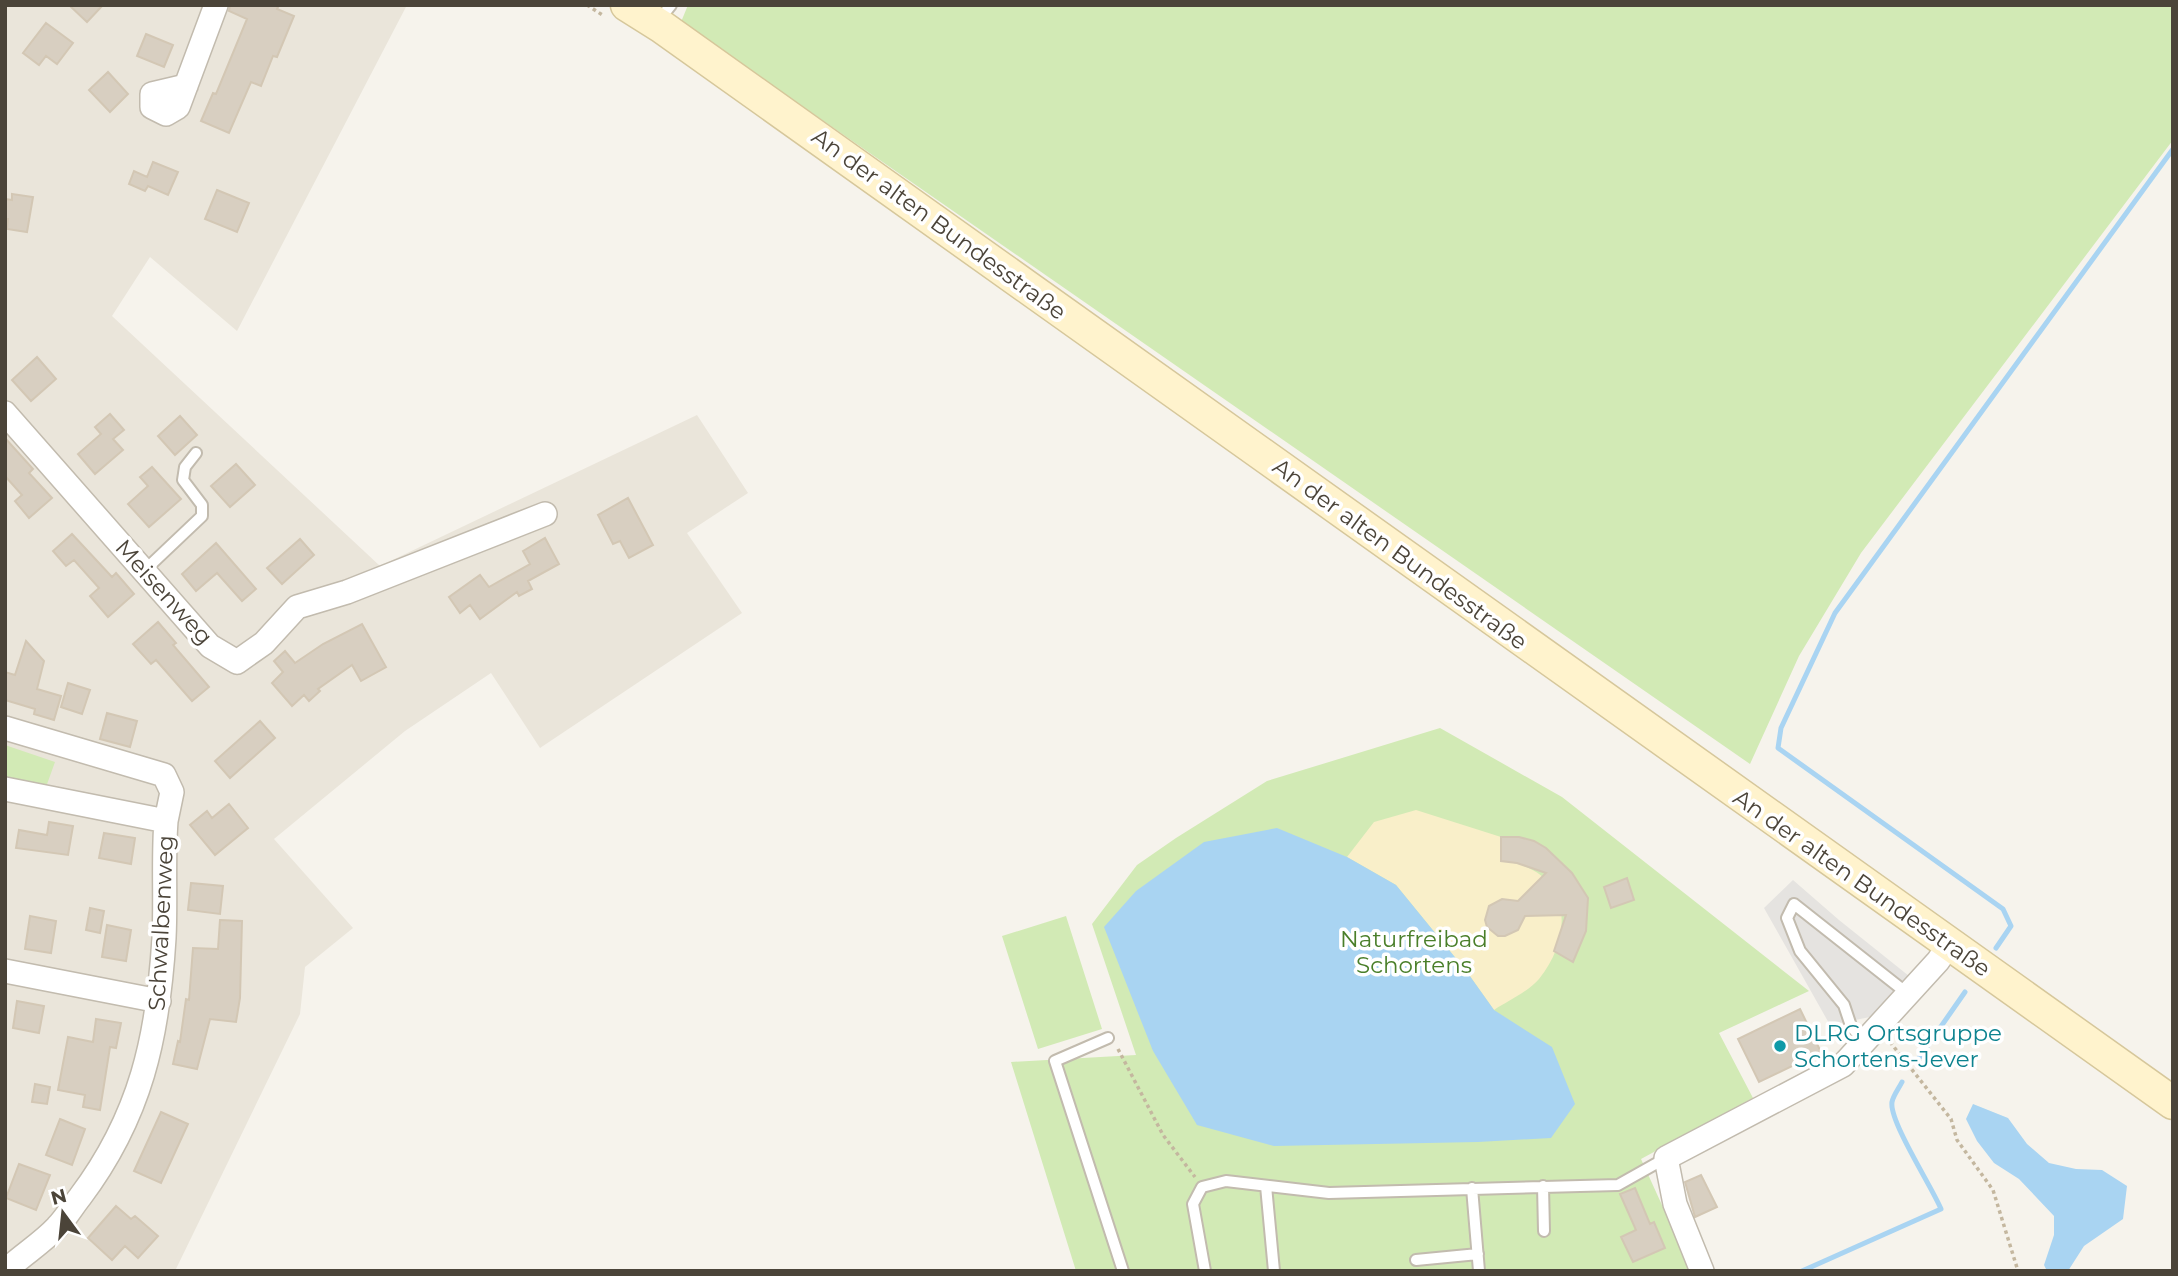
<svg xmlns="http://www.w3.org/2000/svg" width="2178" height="1276" viewBox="0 0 2178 1276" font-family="Montserrat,sans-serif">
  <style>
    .residential { fill: #eae5da }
    .green { fill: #d2eab5 }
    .sand { fill: #f9efc9 }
    .parking { fill: #e5e3e0 }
    .water { fill: #a9d4f2 }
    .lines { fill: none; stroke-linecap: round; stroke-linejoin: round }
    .stream { stroke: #a9d4f2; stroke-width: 5 }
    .building { fill: #d8cfc1; stroke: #d3c7b4; stroke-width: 2 }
    .lane-casing { stroke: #c2bbae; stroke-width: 14 }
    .street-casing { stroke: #c2bbae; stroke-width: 26 }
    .secondary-casing { stroke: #d6c79b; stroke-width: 35 }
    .path { stroke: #c4b79f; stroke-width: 3.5; stroke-dasharray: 3.5 3.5; stroke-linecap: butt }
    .lane { stroke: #fff; stroke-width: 10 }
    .street { stroke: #fff; stroke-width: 23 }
    .secondary { stroke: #fff3cd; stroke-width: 32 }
    .culture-dot { fill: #0f9aa8; stroke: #fff; stroke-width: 2.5 }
    .labels { text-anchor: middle; stroke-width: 7; stroke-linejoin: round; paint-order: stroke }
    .street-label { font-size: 23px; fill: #4b4439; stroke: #fff }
    .park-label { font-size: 23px; fill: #4a7f2a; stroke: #fff }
    .culture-label { font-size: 23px; fill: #0d838f; stroke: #fff; text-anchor: start }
  </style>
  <rect width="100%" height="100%" fill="#f6f3ec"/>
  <path class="residential" d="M5 5H407L237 331 150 257 112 316 380 566 697 415 748 493 687 533 742 613 540 748 491 673 405 731 274 839 353 928 305 967 300 1014 175 1271H5Z"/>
  <path class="green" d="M688 5H2173V140L1861 553 1799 656 1750 764 681 22Z
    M1440 728 1562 797 1809 991 1719 1033 1753 1098 1641 1159 1692 1271H1076L1011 1062 1136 1055 1092 924 1137 865 1176 838 1267 781Z
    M5 745 55 762 46 787 5 779Z
    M1066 916 1102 1029 1038 1049 1002 936Z"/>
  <path class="sand" d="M1416 810 1501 837 1502 861C1569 868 1577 932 1539 979 1529 991 1508 1001 1494 1010L1467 972 1396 885 1347 857 1374 822Z"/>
  <path class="parking" d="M1793 880 1839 920 1914 980 1880 1015 1830 1025 1764 908Z"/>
  <path class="water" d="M1277 828 1347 857 1396 885 1467 972 1494 1010 1552 1047 1575 1104 1551 1138 1478 1142 1274 1146 1197 1125 1153 1051 1104 927 1136 891 1204 842Z
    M1973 1104 2008 1118 2027 1144 2049 1163 2076 1169 2102 1170 2127 1186 2123 1219 2084 1246 2068 1271H2047L2044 1265 2054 1235V1216L2019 1179 1994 1163 1977 1141 1966 1119Z"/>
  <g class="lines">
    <path class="stream" d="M1996 948 2011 926 2003 909 1778 748 1781 728 1835 613 2173 149
      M1919 1058 1965 992
      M1802 1271 1941 1209C1932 1187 1889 1121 1892 1102 1893 1096 1899 1088 1902 1082"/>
  </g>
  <path class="building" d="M69 5H103L87 22Z
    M230 5H279L277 9 294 16 277 57 273 56 261 86 251 82 229 133 201 121 213 93 216 94 247 19 229 11Z
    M46 23 73 43 57 64 46 56 39 65 23 53Z
    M146 34 173 45 164 67 137 56Z
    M108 72 128 94 110 112 89 90Z
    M153 162 178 172 168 195 148 186 145 191 129 184 134 171 147 177Z
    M217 190 249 203 237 232 205 219Z
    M12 194 33 197 27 232 7 229 8 219H5V199L12 200Z
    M37 357 56 379 31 401 12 380Z
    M110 414 124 430 113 439 123 450 95 474 78 454 101 434 95 427Z
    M180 416 197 435 175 455 158 436Z
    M5 438 33 469 29 473 52 498 29 518 15 501 22 495 5 476Z
    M236 464 255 485 230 507 211 486Z
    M152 467 181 499 149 527 128 504 148 486 140 477Z
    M628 498 653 545 629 558 620 541 613 544 598 515Z
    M72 534 112 577 116 573 134 594 108 617 90 596 99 588 74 560 66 566 53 551Z
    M545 538 559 564 528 581 532 589 519 596 517 592 480 619 470 605 460 613 449 597 480 575 489 587 530 564 523 551Z
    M300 539 314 555 282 584 267 568Z
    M216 543 256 589 242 601 217 573 196 591 182 574Z
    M158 622 176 643 173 645 209 687 192 701 156 660 151 664 133 644Z
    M362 624 386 667 361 681 352 665 318 689 320 691 309 701 304 695 292 706 272 683 283 672 274 661 285 651 295 663 323 644Z
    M26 641 44 661 37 689 61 696 54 720 34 714 35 709 5 700V672L15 675Z
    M68 683 90 690 82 714 61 707Z
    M107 713 137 721 130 747 100 739Z
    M260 721 275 738 230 778 215 761Z
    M229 804 248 828 215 855 190 825 207 811 212 818Z
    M49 822 73 826 68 855 16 848 19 830 47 835Z
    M104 833 135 838 131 864 99 858Z
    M1501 837H1519L1534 841 1546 848 1572 873 1588 898 1586 931 1573 962 1554 951 1566 915 1525 916 1518 930 1505 936H1498L1487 927 1485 920 1489 906 1502 899 1518 901 1546 873 1517 863 1501 861Z
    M1627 878 1634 900 1611 908 1604 887Z
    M191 883 223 886 220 914 188 910Z
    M90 908 104 911 100 933 86 930Z
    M30 916 56 921 51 953 25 949Z
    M220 920 242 921 240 998 236 1022 210 1019 197 1069 173 1064 178 1041 180 1042 186 999 189 1000 193 948 218 949Z
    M107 925 131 930 126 961 102 957Z
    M17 1001 44 1006 39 1033 13 1028Z
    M1800 1009 1821 1052 1759 1082 1738 1039Z
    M96 1019 121 1023 116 1048 110 1047 100 1110 83 1107 85 1095 58 1090 68 1037 93 1042Z
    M35 1084 50 1087 47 1104 32 1102Z
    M161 1112 188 1124 161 1183 134 1171Z
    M60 1119 85 1129 72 1165 46 1155Z
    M19 1164 50 1175 36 1210 6 1198Z
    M1701 1175 1717 1207 1695 1217 1685 1182Z
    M1635 1188 1650 1224 1654 1222 1665 1248 1633 1262 1621 1237 1636 1230 1620 1194Z
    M116 1206 131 1219 135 1216 158 1236 138 1258 125 1246 112 1260 88 1238Z"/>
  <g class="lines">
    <g class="lane-casing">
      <path id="lane" d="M658 21 671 5
        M144 571 202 516V505L183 480 185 467 196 453
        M1108 1038 1055 1061 1123 1271
        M1864 1042 1851 1026 1844 1005 1800 951 1787 918 1794 904 1908 994
        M1266 1186 1274 1271
        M1543 1186 1544 1231
        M1472 1188 1479 1271
        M1416 1260 1478 1254
        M1205 1271 1193 1204 1202 1187 1226 1181 1329 1193 1618 1185 1666 1158"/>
    </g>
    <g class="street-casing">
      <path id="street" d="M186 86 152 94V107L166 114 178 107 216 5
        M5 413 210 646 237 662 264 643 297 607 347 592 545 514
        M5 728 164 775 172 792 166 821 5 789
        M5 971 159 1001
        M5 1267 12 1265C27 1252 44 1241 57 1227 66 1218 72 1207 80 1197 141 1116 158 1037 164 938 166 899 163 860 166 821
        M1702 1271 1675 1204 1666 1158 1843 1065 1938 961 1949 945"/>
    </g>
    <g class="secondary-casing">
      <path id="secondary" d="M627 5 662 27 2173 1103"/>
    </g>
    <path class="path" d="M587 5 604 16
      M1890 1042 1951 1119 1957 1140 1993 1190 2018 1271
      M1118 1049 1163 1135 1195 1177"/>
    <use href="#lane" class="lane"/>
    <use href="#street" class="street"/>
    <use href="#secondary" class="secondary"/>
  </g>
  <circle class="culture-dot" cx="1780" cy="1046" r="7"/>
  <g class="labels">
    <g class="street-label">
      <text transform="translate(939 224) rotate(36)" y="8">An der alten Bundesstraße</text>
      <text transform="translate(1400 554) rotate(36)" y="8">An der alten Bundesstraße</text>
      <text transform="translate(164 592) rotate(48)" y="8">Meisenweg</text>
      <text transform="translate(1862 883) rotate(35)" y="8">An der alten Bundesstraße</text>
      <text transform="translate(161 923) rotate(-87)" y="8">Schwalbenweg</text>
    </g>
    <g class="park-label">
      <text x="1414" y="947">Naturfreibad<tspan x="1414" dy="26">Schortens</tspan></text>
    </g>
    <g class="culture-label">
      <text x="1794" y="1041">DLRG Ortsgruppe<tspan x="1794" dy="26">Schortens-Jever</tspan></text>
    </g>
  </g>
  <rect width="2178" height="1276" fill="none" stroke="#4b4439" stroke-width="14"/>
  <g transform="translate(63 1213) rotate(345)" stroke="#ffffff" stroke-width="5" paint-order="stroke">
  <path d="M0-5L12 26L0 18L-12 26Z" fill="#4b4439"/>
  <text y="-10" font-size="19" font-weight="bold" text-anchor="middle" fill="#4b4439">N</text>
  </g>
</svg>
